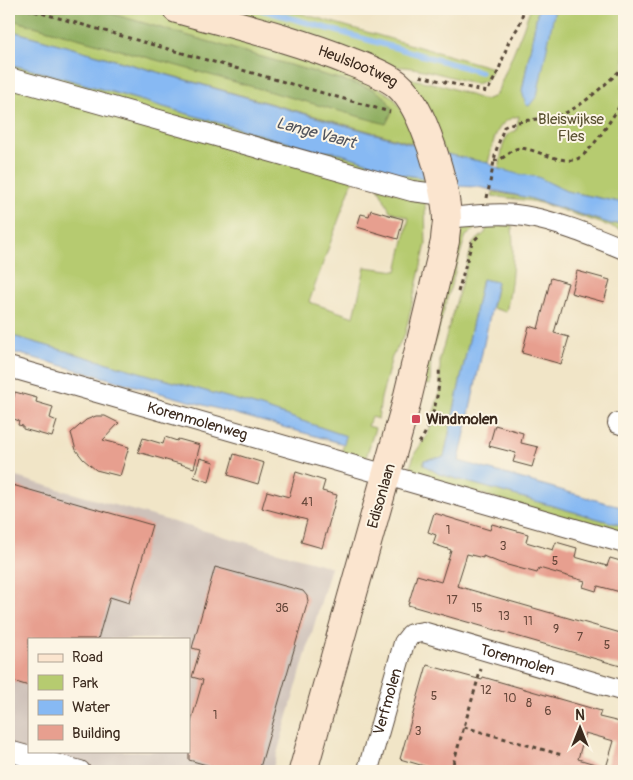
<svg xmlns="http://www.w3.org/2000/svg" width="633" height="780" viewBox="0 0 633 780" font-family="Pangolin,sans-serif">
  <style>
    .industrial { fill: #cec1b9; fill-rule: evenodd }
    .green { fill: #b6cb70; stroke: #787a47 }
    .forest { fill: #90af62; stroke: #666c40 }
    .water { fill: #87b9f3; stroke: #617288 }
    .lines { fill: none; stroke-linecap: round; stroke-linejoin: round }
    .stream { stroke: #87b9f3; stroke-width: 5.5 }
    .building { fill: #e79f8f }
    .lane-casing { stroke: #564637; stroke-width: 12 }
    .street-casing { stroke: #564637; stroke-width: 22 }
    .secondary-casing { stroke: #564637; stroke-width: 30 }
    .path { stroke: #564637; stroke-width: 3; stroke-dasharray: 4 4; stroke-linecap: butt }
    .lane { stroke: #fff; stroke-width: 10 }
    .street { stroke: #fff; stroke-width: 20 }
    .secondary { stroke: #fbe5cf; stroke-width: 28 }
    .poi-dot { fill: #d1495b; stroke: #fcf5e5; stroke-width: 2 }
    .labels { text-anchor: middle; stroke-width: 4; stroke-linejoin: round; paint-order: stroke }
    .number-label { font-size: 12px; fill: #66473a }
    .street-label { font-size: 15px; fill: #3b2a1e; stroke: #fcf5e5 }
    .park-label { font-size: 15px; fill: #5a5232; stroke: #fcf5e5 }
    .poi-label { font-size: 15px; font-weight: bold; fill: #3b2a1e; stroke: #fcf5e5; text-anchor: start }
    .water-label { font-size: 16px; font-style: italic; fill: #52555e; stroke: #fcf5e5 }
  </style>
  <rect width="100%" height="100%" fill="#fcf5e5"/>
  <filter id="ink" filterUnits="userSpaceOnUse"><feTurbulence type="fractalNoise" baseFrequency=".02" numOctaves="2"/><feDisplacementMap in="SourceGraphic" scale="10" xChannelSelector="R" yChannelSelector="G"/><feConvolveMatrix kernelMatrix="1 2 1 2 8 2 1 2 1" color-interpolation-filters="sRGB"/></filter>
  <filter id="wash" filterUnits="userSpaceOnUse"><feTurbulence type="fractalNoise" baseFrequency=".0096" numOctaves="4" result="noise"/><feDisplacementMap in="SourceGraphic" scale="20" xChannelSelector="R" yChannelSelector="G"/><feGaussianBlur stdDeviation="1.12" result="paint"/><feColorMatrix in="noise" values="0 0 0 0 0 0 0 0 0 0 0 0 0 0 0 0 0 1.4 0 .05"/><feComposite in="paint" operator="in"/></filter>
  <g filter="url(#wash)">
    <rect width="100%" height="100%" fill="#f1e5c7"/>
    <path class="industrial" d="M9 475 331 567 272 771H9ZM29 639H189V751H29Z"/>
    <path class="green" d="M95 9H148L296 51 371 83 394 98 421 141 411 143 9 30V19L386 123 373 89Z
      M211 9H286L493 68 485 81 476 84C454 78 406 62 386 68Z
      M530 9H538L522 91 524 96 545 9H624V203L566 191 552 184 499 169C502 156 501 133 516 131L519 116C494 121 494 142 488 163L446 154 407 78 445 86 484 100 493 97 497 93 523 29Z
      M9 64 56 76 317 151 335 152 373 164 380 171 424 178 425 190 9 73Z
      M9 83 353 180 309 302 354 317 365 267 397 271 409 218 390 211 378 187 425 201 426 244 405 334 392 357 381 398 378 419 371 417 368 426 375 428 365 461 341 454 346 436 258 406 9 335Z
      M493 192 529 198 611 224 624 223V231L544 204 531 201 492 196Z
      M477 223V227L465 237 431 355 430 385 420 383 459 227Z
      M488 225H512C514 255 513 281 506 312L492 308 497 282 482 279 444 457 424 460V465L439 474 624 526V535L408 473 415 453 427 436 431 425 436 426 438 417 433 415 442 385 440 384V358L473 243 485 233Z"/>
    <path class="forest" d="M9 9H95L373 89 385 97 393 110 386 124 9 19Z"/>
    <path class="water" d="M538 9H555L537 96 529 106 526 105 522 91Z
      M9 30 446 154 488 163 499 169 518 174 538 177 566 191 624 203V223L611 224 529 198 478 187 454 186 424 178 380 171 373 164 335 152 317 151 56 76 9 64Z
      M482 279 497 282 459 461 624 508V526L439 474 424 465V460L444 457Z
      M9 335 258 406 346 436 344 444 9 351Z"/>
    <g class="lines">
      <path class="stream" d="M259 9 481 72"/>
    </g>
    <g id="blocks">
      <path class="building" d="M371 210 403 219 398 239 357 227 361 214 369 216Z
        M577 271 610 280 604 302 571 293Z
        M551 278 568 283 554 333 569 337 561 364 522 353 529 326 538 329Z
        M15 392 37 398 36 402 53 407 50 418 57 421 52 437 23 429V426L18 425 19 421 9 417Z
        M96 416H105L119 423 103 440 129 447 120 476 96 470 83 459 76 450 71 433 86 420Z
        M495 425 523 433 521 443 538 447 532 467 513 462 516 453 489 446Z
        M165 437 177 441 178 439 200 445 194 468 138 452 143 438 163 444Z
        M234 454 264 463 258 484 228 475Z
        M200 458 214 462 209 482 194 477Z
        M296 472 325 481 322 491 337 495 322 548 301 542 307 520 262 508 267 491 289 497Z
        M9 484 152 525 129 603 110 597 98 639H29V686L9 680Z
        M434 513 490 530 492 524 528 534 526 542 553 550 556 542 577 548 575 557 607 566 610 558 624 562V593L598 586 596 591 583 587 585 581 539 568 537 573 500 563 483 556V558L467 554 457 586 624 634V667L408 605 417 575 441 582 451 550 433 544 436 535 428 532Z
        M215 567 303 591 307 596 308 601 259 771H228L189 760V729L203 680 192 677 200 650 192 648Z
        M427 665 482 680 483 677 601 711 599 717 620 722V720H624V771H605L614 741 585 733 578 759 605 767 604 771H441L400 759Z"/>
    </g>
  </g>
  <g filter="url(#ink)">
    <use href="#blocks" fill-opacity="0" stroke="#564637" stroke-width="1"/>
    <g class="lines">
      <g class="lane-casing">
        <path id="lane" d="M23 771 27 756"/>
      </g>
      <g class="street-casing">
        <g id="street">
          <path d="M9 78 412 191 444 195"/>
          <path d="M447 218C471 216 500 212 524 216 559 222 592 236 624 249"/>
          <path id="s1" d="M9 367 624 543"/>
          <path d="M618 423 624 425"/>
          <path d="M9 751 80 771"/>
          <path id="s2" d="M369 771V766L404 643 411 634 423 632 624 691"/>
        </g>
      </g>
      <g class="secondary-casing">
        <g id="secondary">
          <path id="s3" d="M177 9C235 25 295 39 351 62 364 67 388 76 398 85 424 107 446 186 447 219 447 226 445 234 445 241L405 408 303 771"/>
        </g>
      </g>
      <path class="path" d="M27 9 390 112
        M420 76 487 92 498 72 509 41 519 26 524 9
        M494 161C505 160 510 148 521 148 538 150 556 162 574 160 589 158 615 113 624 99
        M487 198 496 151 504 127C520 119 536 120 554 117 579 111 605 84 624 67
        M458 292 472 242 481 234
        M419 443C432 426 441 389 439 368
        M464 727 562 755
        M451 771 481 669"/>
      <use href="#lane" class="lane"/>
      <use href="#street" class="street"/>
      <use href="#secondary" class="secondary"/>
    </g>
  </g>
  <rect class="poi-dot" x="411" y="414" width="10" height="10" rx="2.5"/>
  <g class="labels">
    <g class="number-label">
      <text x="307" y="506">41</text>
      <text x="448" y="534">1</text>
      <text x="503" y="550">3</text>
      <text x="555" y="565">5</text>
      <text x="452" y="604">17</text>
      <text x="282" y="612">36</text>
      <text x="477" y="612">15</text>
      <text x="504" y="620">13</text>
      <text x="528" y="625">11</text>
      <text x="556" y="633">9</text>
      <text x="580" y="641">7</text>
      <text x="607" y="649">5</text>
      <text x="486" y="694">12</text>
      <text x="434" y="700">5</text>
      <text x="510" y="702">10</text>
      <text x="529" y="707">8</text>
      <text x="548" y="715">6</text>
      <text x="215" y="719">1</text>
      <text x="418" y="735">3</text>
    </g>
    <g class="street-label">
      <text dy="5" stroke="none"><textPath href="#s3" startOffset="190">Heulslootweg</textPath></text>
      <text dy="5" stroke="none"><textPath href="#s1" startOffset="196">Korenmolenweg</textPath></text>
      <text transform="translate(381 496) rotate(-74)" y="5">Edisonlaan</text>
      <text dy="5" stroke="none"><textPath href="#s2" startOffset="255">Torenmolen</textPath></text>
      <text dy="5" stroke="none"><textPath href="#s2" startOffset="72">Verfmolen</textPath></text>
    </g>
    <g class="park-label">
      <text x="571" y="124">Bleiswijkse<tspan x="571" dy="17">Fles</tspan></text>
    </g>
    <g class="poi-label">
      <text x="426" y="424">Windmolen</text>
    </g>
    <g class="water-label">
      <text transform="translate(316 132) rotate(15)" y="6">Lange Vaart</text>
    </g>
  </g>
  <rect width="633" height="780" fill="none" stroke="#fcf5e5" stroke-width="30"/>
  <rect x="28" y="638" width="162" height="115" fill="#fcf5e5" stroke="#afa495"/>
  <rect x="38" y="654" width="25" height="8" fill="#fbe5cf" stroke="#afa495"/>
  <text x="72" y="662" font-size="15" fill="#3b2a1e">Road</text>
  <rect x="38" y="675" width="25" height="15" fill="#b6cb70" stroke="#afa495"/>
  <text x="72" y="688" font-size="15" fill="#3b2a1e">Park</text>
  <rect x="38" y="700" width="25" height="15" fill="#87b9f3" stroke="#afa495"/>
  <text x="72" y="712" font-size="15" fill="#3b2a1e">Water</text>
  <rect x="38" y="725" width="25" height="15" fill="#e79f8f" stroke="#afa495"/>
  <text x="72" y="738" font-size="15" fill="#3b2a1e">Building</text>
  <g transform="translate(580 728)" stroke="#fcf5e5" stroke-width="4" paint-order="stroke">
  <path d="M0-4L9 19L0 12L-9 19Z" fill="#3b2a1e"/>
  <text y="-8" font-size="14" font-weight="bold" text-anchor="middle" fill="#3b2a1e">N</text>
  </g>
</svg>
